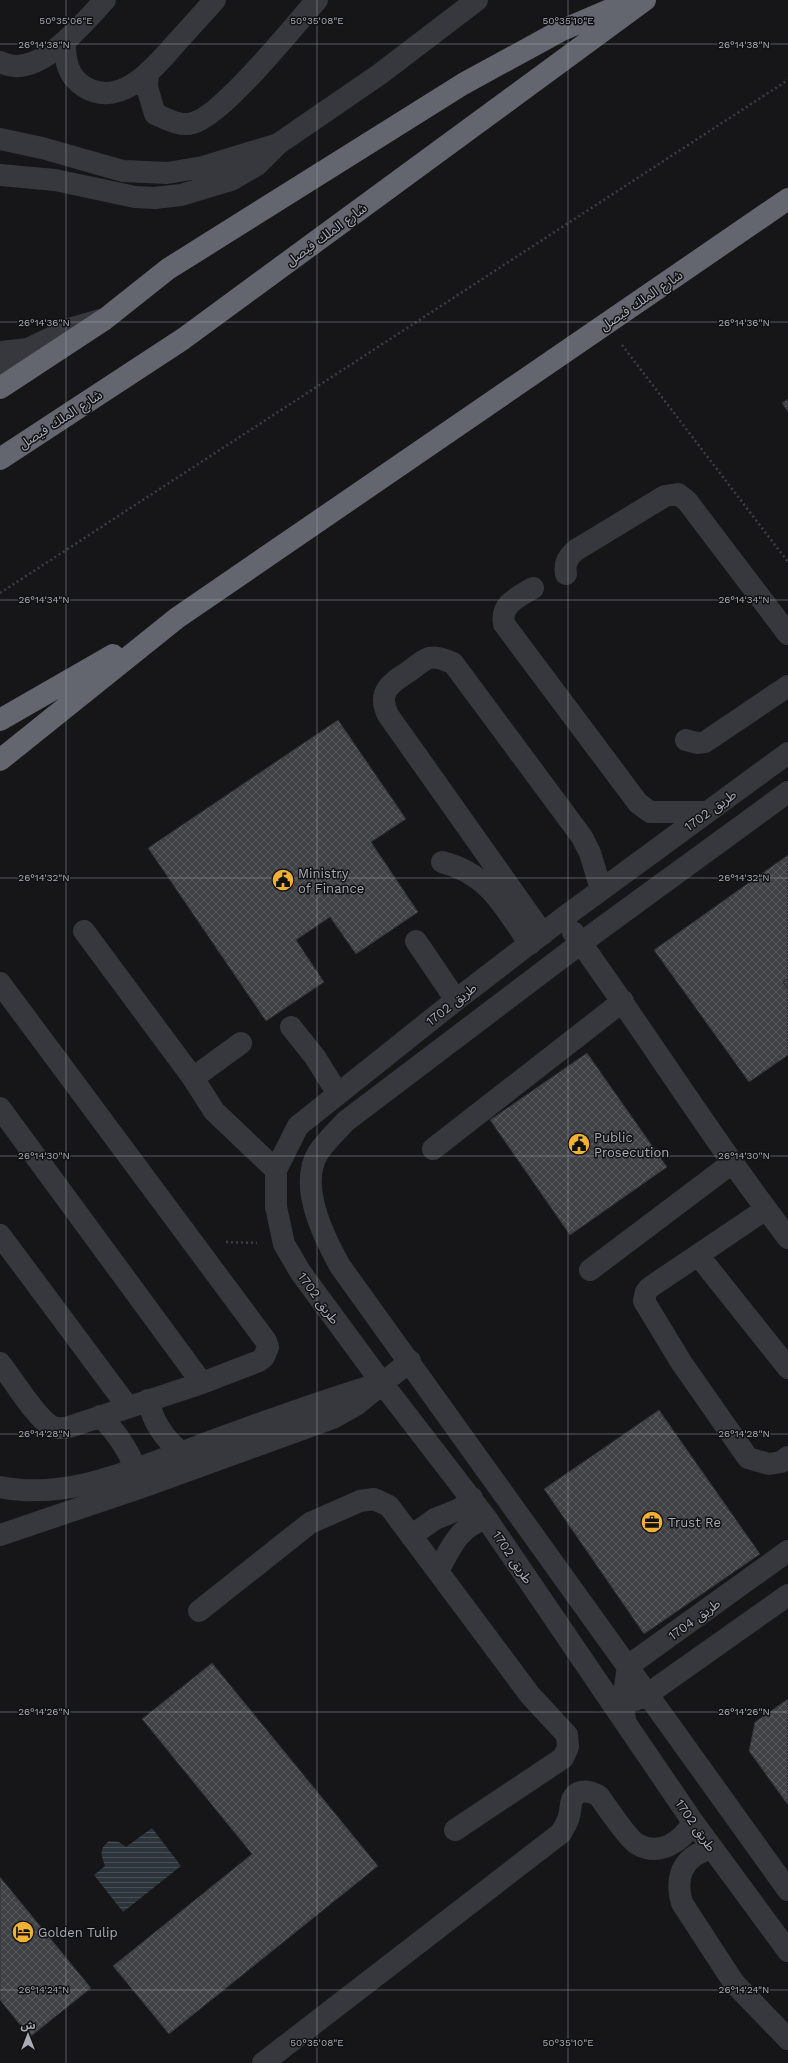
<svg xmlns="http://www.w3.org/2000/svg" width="788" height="2063" viewBox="0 0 788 2063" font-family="'Work Sans','Noto Sans Arabic',sans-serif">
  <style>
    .water { fill: url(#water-rules) }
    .building { fill: url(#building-cross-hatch); stroke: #303034 }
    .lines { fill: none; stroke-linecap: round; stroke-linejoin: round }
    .path { stroke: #3d3f44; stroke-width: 2.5; stroke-dasharray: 2 3; stroke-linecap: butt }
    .minor { stroke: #37383d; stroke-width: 22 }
    .highway { stroke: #63666e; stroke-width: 22 }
    .ticks { fill: none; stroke: #a8adb8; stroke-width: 1; stroke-opacity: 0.45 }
    .labels { text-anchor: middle; stroke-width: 3; stroke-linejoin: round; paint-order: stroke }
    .street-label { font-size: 13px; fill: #a8adb8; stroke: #111113 }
    .poi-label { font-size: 13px; fill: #a8adb8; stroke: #111113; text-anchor: start }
    .ticks-label { font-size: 10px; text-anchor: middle; fill: #a8adb8; stroke: #111113; stroke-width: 3; stroke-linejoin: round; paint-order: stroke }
  </style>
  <defs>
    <pattern id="water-rules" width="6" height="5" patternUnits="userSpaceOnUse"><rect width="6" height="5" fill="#2c353c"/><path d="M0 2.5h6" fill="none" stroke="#485056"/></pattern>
    <pattern id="building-cross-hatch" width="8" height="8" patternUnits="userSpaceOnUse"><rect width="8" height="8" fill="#404145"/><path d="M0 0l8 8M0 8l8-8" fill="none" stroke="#595a5e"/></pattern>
  </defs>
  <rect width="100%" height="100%" fill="#161618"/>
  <path class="water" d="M152 1828 181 1866 123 1912 94 1875 105 1866C101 1854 99 1849 109 1841L119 1842 126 1847Z"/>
  <path class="building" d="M788 399V412L782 403Z
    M338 720 406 819 371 842 418 912 356 954 330 917 296 940 324 982 266 1021 148 848Z
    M788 855V979L783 982 788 989V1055L749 1082 654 950Z
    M788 979V989L783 982Z
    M587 1053 667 1167 570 1235 490 1120Z
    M659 1410 760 1554 644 1634 544 1489Z
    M212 1663 378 1866 169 2034 113 1966 252 1854 142 1719Z
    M788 1699V1805L749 1751 755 1722Z
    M0 1877 91 1988 30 2037 0 2000Z"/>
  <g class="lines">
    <path class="path" d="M622 345 788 562
      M0 593 788 80
      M226 1242 257 1243"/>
    <path class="minor" d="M65 44C65 61 68 76 83 86 120 110 154 68 176 43 189 29 202 14 215 0
      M0 62C37 82 83 23 105 0
      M148 74 147 87 155 114C167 119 180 127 193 123 222 116 294 26 317 0
      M0 139 42 148 123 171 167 173 203 167 275 145
      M0 175 55 180 135 197 155 198 181 195 231 180 257 165 278 144 380 74 477 0
      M0 352 28 349 72 328 100 320
      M0 371 29 369
      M566 574C564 563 568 557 576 550L665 496 678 494 687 501 788 634
      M533 588C518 597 500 604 504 624L638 803 650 812H707
      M686 740 697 743 705 742 788 686
      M788 753 563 918 456 1000 298 1126 276 1170V1207L284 1244 301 1273 382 1383 486 1518 693 1822 788 1951
      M788 792 581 943 346 1121C337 1131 325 1142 318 1153 298 1186 324 1237 340 1266L788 1890
      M442 862C489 874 504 907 530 944
      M84 931 193 1078 214 1111 276 1170
      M573 932C646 1033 712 1139 788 1238
      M543 934 388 715C376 690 393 682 411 670 416 666 423 660 429 658 437 656 445 660 453 663L582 837 590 853 601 889
      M416 941 456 1000
      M0 983 266 1341 268 1347 264 1357 259 1361 202 1383 66 1428C61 1428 56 1429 51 1426 36 1418 12 1378 0 1363
      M291 1027 315 1057 338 1094
      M193 1078 241 1043
      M0 1108 202 1383
      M433 1149 623 1001
      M766 1209 649 1288 646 1292 644 1301 681 1362 748 1458 769 1464 781 1462 788 1457
      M0 1235 128 1407
      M698 1255 788 1368
      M590 1270 732 1163
      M148 1400C153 1422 163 1438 181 1452
      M100 1416C120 1435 132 1456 141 1482
      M0 1487C68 1501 134 1469 196 1447 256 1425 314 1403 375 1385
      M0 1535 142 1487 333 1418 356 1405 410 1361
      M411 1536 435 1519 460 1509 472 1498
      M438 1571C452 1546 457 1529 486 1518
      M199 1611 310 1523 360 1501 374 1499 389 1506 530 1695 567 1735 568 1747 563 1758 455 1830
      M635 1700 648 1694 788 1595
      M625 1721 623 1700 628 1666 788 1551
      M712 1848C684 1856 674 1875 682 1903L734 1983 788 2039
      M263 2063 561 1833C564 1827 568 1822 569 1816 571 1811 570 1805 572 1800 577 1788 590 1791 599 1796 606 1806 628 1839 637 1844 659 1857 682 1842 693 1822"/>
    <path class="highway" d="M0 388 105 319 168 269 463 84 560 31 628 2
      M0 459 183 339 645 0
      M0 720 113 655
      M0 760 177 618 788 199"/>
  </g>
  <path class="ticks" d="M66 0V2063M317 0V2063M568 0V2063M0 44H788M0 322H788M0 600H788M0 878H788M0 1156H788M0 1434H788M0 1712H788M0 1990H788"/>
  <defs>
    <g id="civic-disc" transform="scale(1.15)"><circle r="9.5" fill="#f2b134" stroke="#111113"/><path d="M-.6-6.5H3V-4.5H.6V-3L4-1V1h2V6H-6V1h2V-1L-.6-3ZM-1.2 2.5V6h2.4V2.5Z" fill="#111"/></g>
    <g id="office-disc" transform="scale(1.15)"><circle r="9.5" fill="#f2b134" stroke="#111113"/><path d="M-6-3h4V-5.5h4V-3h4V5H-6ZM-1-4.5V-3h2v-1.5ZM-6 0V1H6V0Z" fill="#111"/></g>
    <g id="hotel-disc" transform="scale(1.15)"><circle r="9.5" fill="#f2b134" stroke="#111113"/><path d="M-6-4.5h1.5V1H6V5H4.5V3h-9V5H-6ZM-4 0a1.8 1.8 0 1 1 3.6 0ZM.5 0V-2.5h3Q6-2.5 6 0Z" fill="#111"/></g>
  </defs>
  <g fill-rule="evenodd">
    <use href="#civic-disc" x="283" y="880"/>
    <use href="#civic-disc" x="579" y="1144"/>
    <use href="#office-disc" x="652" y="1522"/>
    <use href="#hotel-disc" x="23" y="1932"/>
  </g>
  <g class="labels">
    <g class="street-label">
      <text transform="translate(326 234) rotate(-36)" y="5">شارع الملك فيصل</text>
      <text transform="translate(641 300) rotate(-34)" y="5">شارع الملك فيصل</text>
      <text transform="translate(60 419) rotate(-33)" y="5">شارع الملك فيصل</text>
      <text transform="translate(710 810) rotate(-36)" y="5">طريق 1702</text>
      <text transform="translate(451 1004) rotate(-38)" y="5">طريق 1702</text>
      <text transform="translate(319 1298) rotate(54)" y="5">طريق 1702</text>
      <text transform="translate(513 1557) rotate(56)" y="5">طريق 1702</text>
      <text transform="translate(694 1619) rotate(-36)" y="5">طريق 1704</text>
      <text transform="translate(696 1825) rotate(55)" y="5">طريق 1702</text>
    </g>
    <g class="poi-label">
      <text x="298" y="878">Ministry<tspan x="298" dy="15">of Finance</tspan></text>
      <text x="594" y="1142">Public<tspan x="594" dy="15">Prosecution</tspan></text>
      <text x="668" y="1527">Trust Re</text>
      <text x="38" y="1937">Golden Tulip</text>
    </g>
  </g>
  <g class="ticks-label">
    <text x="66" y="24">50°35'06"E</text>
    <text x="317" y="24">50°35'08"E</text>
    <text x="568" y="24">50°35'10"E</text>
    <text x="44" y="48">26°14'38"N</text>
    <text x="744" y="48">26°14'38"N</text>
    <text x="44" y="326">26°14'36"N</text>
    <text x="744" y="326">26°14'36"N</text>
    <text x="44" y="603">26°14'34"N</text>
    <text x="744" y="603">26°14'34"N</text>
    <text x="44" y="881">26°14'32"N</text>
    <text x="744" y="881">26°14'32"N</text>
    <text x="44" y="1159">26°14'30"N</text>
    <text x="744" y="1159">26°14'30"N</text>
    <text x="44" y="1437">26°14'28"N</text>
    <text x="744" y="1437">26°14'28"N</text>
    <text x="44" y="1715">26°14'26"N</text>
    <text x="744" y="1715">26°14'26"N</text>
    <text x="44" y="1993">26°14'24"N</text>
    <text x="744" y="1993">26°14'24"N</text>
    <text x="317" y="2046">50°35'08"E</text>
    <text x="568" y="2046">50°35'10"E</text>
  </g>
  <g transform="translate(28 2035)" stroke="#111113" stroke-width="3" paint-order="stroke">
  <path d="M0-3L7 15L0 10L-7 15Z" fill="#a8adb8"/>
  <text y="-6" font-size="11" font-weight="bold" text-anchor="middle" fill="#a8adb8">ش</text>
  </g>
</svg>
